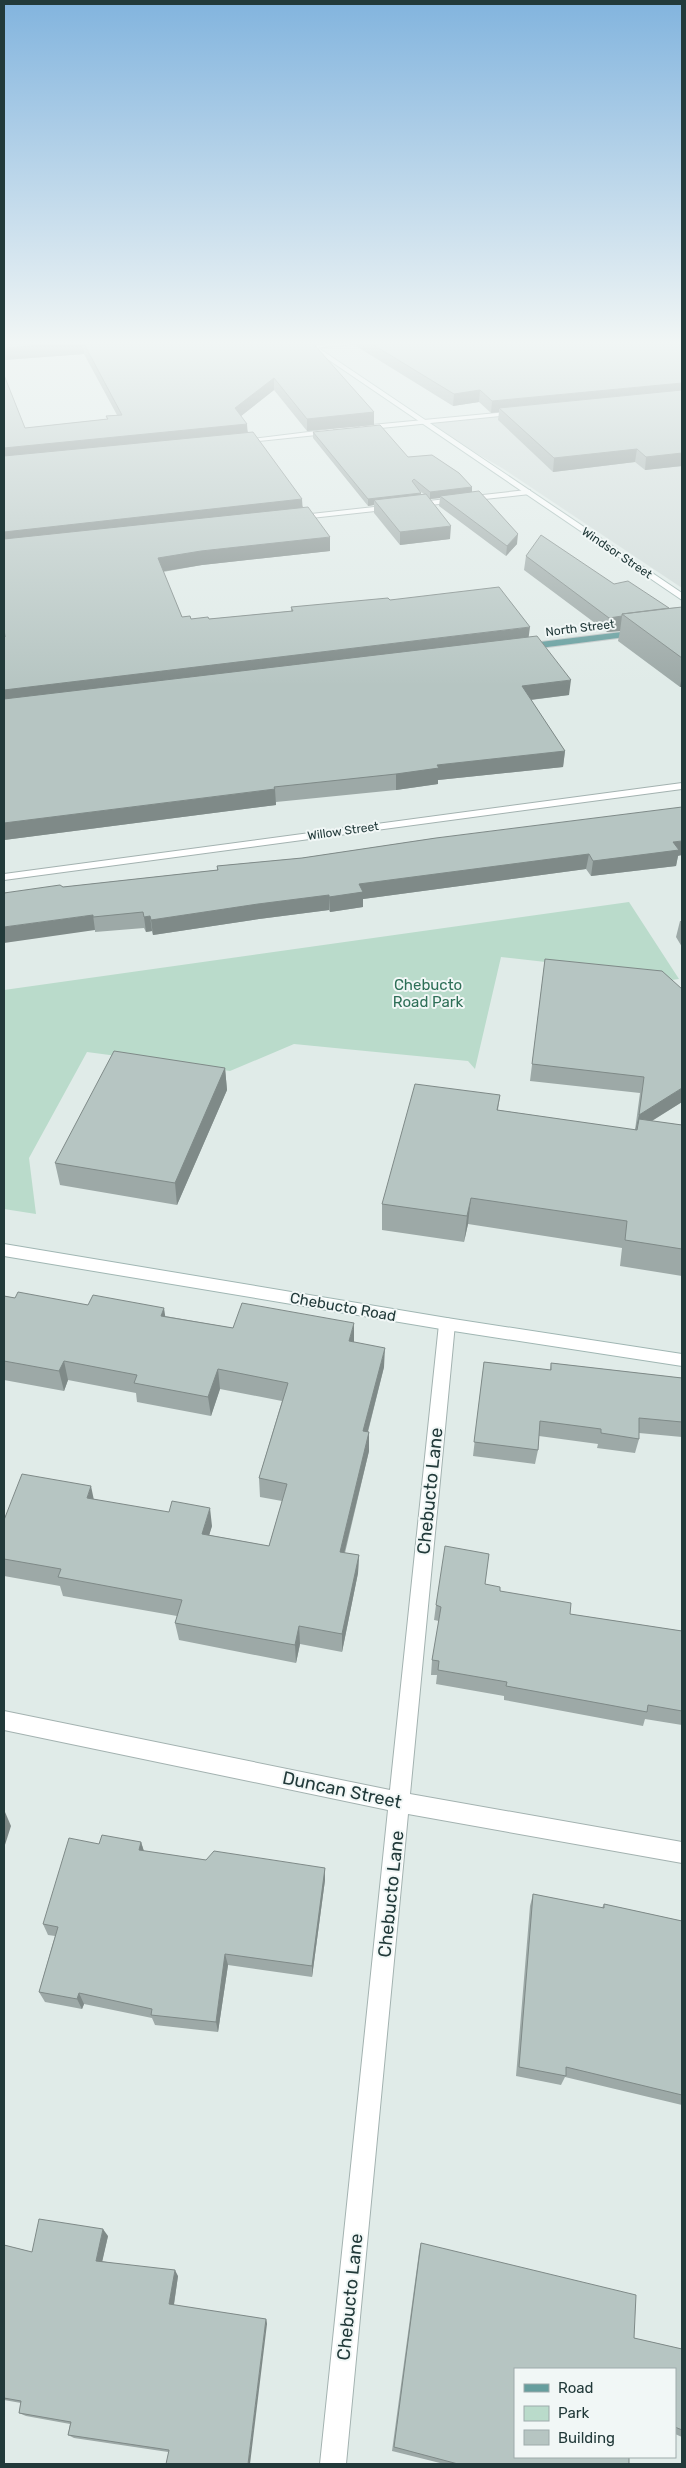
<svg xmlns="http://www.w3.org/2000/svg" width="686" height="2468" viewBox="0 0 686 2468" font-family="Rubik,sans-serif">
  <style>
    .built { fill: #cfdad8 }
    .green { fill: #badbcb }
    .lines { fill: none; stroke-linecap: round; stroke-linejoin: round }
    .street-casing { stroke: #a3b2b0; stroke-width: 2 }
    .secondary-casing { stroke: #a0b6b3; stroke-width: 2 }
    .primary-casing { stroke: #c1c8c8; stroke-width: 2 }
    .street { fill: #fff; fill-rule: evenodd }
    .secondary { fill: #fff; fill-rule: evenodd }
    .primary { fill: #669e9e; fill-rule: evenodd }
    .wall { fill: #9da9a7; fill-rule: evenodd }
    .shaded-wall { fill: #7f8a88 }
    .building { fill: #b6c5c2; stroke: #7f8a88 }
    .labels { text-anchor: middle; stroke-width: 4; stroke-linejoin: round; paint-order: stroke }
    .far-street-label { font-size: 12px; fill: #223a3a; stroke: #f1f7f6 }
    .park-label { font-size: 15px; fill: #2e6f57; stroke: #f1f7f6 }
    .street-label { font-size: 15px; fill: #223a3a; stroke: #f1f7f6 }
    .near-street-label { font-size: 18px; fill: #223a3a; stroke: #f1f7f6 }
  </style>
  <rect width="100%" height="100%" fill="#e0ebe8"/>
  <path class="built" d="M682 398V588L502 468 422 422Z"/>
  <path class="green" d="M629 902 679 979 657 982 652 974 501 957 475 1069 468 1061 294 1044 230 1071 87 1052 29 1158 36 1214 4 1209V990Z"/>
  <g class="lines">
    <g class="street-casing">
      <path id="street" d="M362 341H386L313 348 310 346Z
        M517 411 519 414 361 430 357 428 361 426Z
        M333 429 336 433 239 443 235 441Z
        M527 490H530V494L293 520 289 518 293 516Z
        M682 783V789L4 880V874Z
        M447 1318 453 1320 455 1324 410 1794 682 1842V1863L408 1814 346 2464H320L388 1810 4 1730V1711L390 1790 439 1324 441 1320Z"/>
    </g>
    <g class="secondary-casing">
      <path id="secondary" d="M301 341H308L682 593V600Z
        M4 1244 447 1318 682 1354V1366L447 1330 4 1256Z"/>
    </g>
    <g class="primary-casing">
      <path id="primary" d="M638 630 643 633 641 635 524 650 519 647 524 644Z"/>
    </g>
    <use href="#street" class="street"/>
    <use href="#secondary" class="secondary"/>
    <use href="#primary" class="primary"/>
  </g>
  <path class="wall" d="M4 341H311L374 412V425L307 431 274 390 241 416 248 432 303 507 330 551 202 565 163 572 182 617 191 619H209L291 611V607L390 600 529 637 569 695 531 700 565 751 563 767 438 780V784L396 790 276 802V805L4 840V637H5L4 633V375L25 428 107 419 106 416 117 415 84 354 4 360Z
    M356 341H682V466L645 470 635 462 553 472 498 420 499 412 491 413 479 402 453 406 356 346Z
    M313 432 408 457 472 487V492L517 544 506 556 439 506 440 498 430 499 450 539 400 545 374 513V505L368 506 313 438ZM418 490 424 494 420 495Z
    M526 556 614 584 669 608 682 607V687H680L618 641 620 631 607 632 524 570Z
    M436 838 678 856 676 866 591 876 586 869 363 899V907L330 912 329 910 259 919 153 935 152 931 146 932 144 928 95 932V930L63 887 217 870V866L302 858Z
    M680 921H682V947L676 937Z
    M545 959 682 1102 652 1121 682 1125V1276L620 1266 622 1248 468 1224 464 1242 382 1230V1204L500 1095 498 1110 635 1130 640 1093 530 1081Z
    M225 1068 227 1090 177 1205 60 1185 55 1163Z
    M4 1296 15 1298 88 1305 165 1316 233 1328 354 1342 384 1367 368 1432H369V1451L345 1553 359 1555 358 1573 342 1652 300 1644 296 1663 179 1640 175 1623 177 1616 63 1596 60 1586 4 1576V1520L94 1499 212 1526 209 1535 269 1546 282 1501 260 1497 259 1478 282 1401 220 1389 211 1416 137 1402 136 1393 68 1380 64 1391 4 1380Z
    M484 1362 550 1370 551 1363 682 1378V1437L639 1433V1439L635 1453 597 1448 598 1444 539 1436 538 1450 535 1464 473 1456Z
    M485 1584 500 1591 570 1614 682 1631V1725L645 1719 643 1726 504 1700V1696L436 1684 437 1675H431L432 1660 439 1621 434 1620 436 1605Z
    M141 1842 144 1851 206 1860 325 1868V1880L312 1977 228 1965 218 2032 155 2025 152 2018 84 2004 82 2009 45 2002 39 1992 55 1936 48 1935 43 1924 99 1844Z
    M533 1894 602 1908 604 1904 682 1921V2105L565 2077 561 2085 516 2076 530 1906Z
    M108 2236 102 2261 178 2276 174 2305 266 2319 267 2324 168 2452 74 2438 68 2435 70 2424 26 2416 19 2413 21 2403 4 2400V2245L32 2252Z
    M421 2243 634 2338 682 2349V2437L675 2434V2369H515L629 2464H444L392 2451 419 2252Z"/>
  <path class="shaded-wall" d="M83 342 84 354 4 360V348Z
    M274 378V390L236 420 235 408Z
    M682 383V395L499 408V412L491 413 492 401Z
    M480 390 479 402 453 406 454 394Z
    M374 412V425L307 431V419Z
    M247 424 248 437 4 461V448Z
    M637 449 635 462 553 472 554 458Z
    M682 453V466L645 470 646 457Z
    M472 487V494L440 496V498L430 499V492Z
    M421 493 420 500H374V505L368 506V499Z
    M302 499 303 513 4 546V532Z
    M451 526 450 539 400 545V532Z
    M518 534 517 544 506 556 507 546Z
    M330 537V551L202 565 159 572 158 558 201 551Z
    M622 616 620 631 607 632 609 618Z
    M530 627 528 642 4 705V690Z
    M682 675V687H680Z
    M571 680 569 695 520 701 522 686Z
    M565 751 563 767 438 780V784L396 790V774L437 765Z
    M275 789 276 805 4 840V823Z
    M682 841V855L678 856 676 866 591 876 593 861 673 842Z
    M589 854 586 869 363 899V907L330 912 329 897 359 884Z
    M329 895V910L259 919 153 935 151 920 258 904Z
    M93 915 95 930 4 943V927Z
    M150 916 152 931 146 932 144 917Z
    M225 1068 227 1090 177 1205 175 1183Z
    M682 1088V1102L637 1130 639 1119 636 1130 635 1131 639 1115Z
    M471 1198 468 1224 464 1242 467 1216Z
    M164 1308 167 1328 161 1316Z
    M354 1323V1343L349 1341Z
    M385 1348 384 1367 363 1450V1431Z
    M64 1361 68 1380 64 1391 59 1371Z
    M218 1369 220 1389 211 1416 208 1397Z
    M369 1432V1451L340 1570V1552Z
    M91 1486 95 1505 87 1498Z
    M210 1508 212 1526 204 1552 202 1534Z
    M359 1555 358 1573 342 1652V1634Z
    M299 1626 300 1644 296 1663 295 1645Z
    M5 1812 11 1826 4 1848V1814Z
    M141 1842 145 1855 139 1850Z
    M325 1868V1880L312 1977V1966Z
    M225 1954 228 1965 218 2032 216 2022Z
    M79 1993 84 2004 82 2009 77 1999Z
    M103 2229 108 2236 101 2267 96 2261Z
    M175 2270 178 2276 173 2310 169 2304Z
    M266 2319 267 2324 250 2464H248Z"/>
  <path class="building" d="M4 341H311L374 412 307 419 274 378 235 408 247 424 4 448V375L25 428 108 419 106 416 122 415 83 342 4 348Z
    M367 341H682V383L492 401 480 390 454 394Z
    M682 390V453L646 457 637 449 554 458 499 408Z
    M380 425 408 457 432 455 459 473 472 487 430 492 414 479 412 481 421 493 368 499 313 432Z
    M253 432 302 499 4 532V456Z
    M479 491 518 534 507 546 440 496Z
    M426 494 451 526 400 532 374 500Z
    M308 507 330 537 201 551 158 558 182 617 190 616 191 619 208 617 209 619 293 611 291 607 388 598 390 600 499 587 530 627 4 690V637H5L4 629V539Z
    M541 535 614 584 628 581 669 608 622 614V616L609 618 526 556Z
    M682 607V658L622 614Z
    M537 636 571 680 522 686 565 751 437 765 439 768 396 774 274 787 275 789 4 823V699Z
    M682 807V841L673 842 679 850 593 861 589 854 359 884 363 892 329 897V895L258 904 151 920 150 916 144 917 143 912 93 917V915L4 927V893L60 885 63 887 218 870 217 866 302 858 436 838Z
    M545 959 662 971 682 989V1088L639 1115 644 1077 532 1064Z
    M114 1051 225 1068 175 1183 55 1163Z
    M415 1084 500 1095 497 1110 637 1130 639 1119 682 1125V1249L625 1240 627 1221 471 1198 467 1216 382 1204Z
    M18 1292 88 1305 93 1295 164 1308 161 1316 233 1328 242 1303 354 1323 349 1341 385 1348 363 1431 369 1432 340 1552 359 1555 342 1634 299 1626 295 1645 175 1623 182 1600 58 1577 61 1569 4 1559V1520L22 1474 91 1486 87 1498 169 1512 172 1501 210 1508 202 1534 269 1546 287 1484 259 1478 288 1383 218 1369 208 1397 134 1383 137 1375 64 1361 59 1371 4 1361V1296L15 1298Z
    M484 1362 551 1370V1363L682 1378V1422L639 1418V1439L601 1433V1429L540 1421 538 1450 474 1442Z
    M445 1546 489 1554 485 1584 500 1587V1591L571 1603 570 1614 682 1631V1711L648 1705 647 1712 506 1686 507 1682 438 1670 439 1661 432 1660 441 1607 436 1605Z
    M102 1835 141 1842 139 1850 206 1860 214 1851 325 1868 312 1966 225 1954 216 2022 151 2015 152 2009 79 1993 77 1999 39 1992 58 1927 43 1924 69 1838 99 1844Z
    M533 1894 604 1908V1904L682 1921V2095L566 2067V2076L519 2067Z
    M39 2219 103 2229 96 2261 175 2270 169 2304 266 2319 248 2464H166L169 2450 68 2435 71 2422 19 2413 21 2401 4 2398V2245L32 2252Z
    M421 2243 636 2295 634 2338 682 2349V2430L675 2427V2369H515V2457H629V2464H458L394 2447Z"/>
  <linearGradient id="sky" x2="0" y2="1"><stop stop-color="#82b4de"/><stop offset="0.5" stop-color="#f1f6f5"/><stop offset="1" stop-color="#f1f6f5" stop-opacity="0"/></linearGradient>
  <rect width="686" height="686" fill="url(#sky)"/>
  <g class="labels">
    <g class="far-street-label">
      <text transform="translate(617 553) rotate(34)" y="4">Windsor Street</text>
      <text transform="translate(580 628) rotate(-7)" y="4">North Street</text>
      <text transform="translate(343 831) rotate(-8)" y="4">Willow Street</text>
    </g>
    <g class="park-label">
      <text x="428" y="990">Chebucto<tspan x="428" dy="17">Road Park</tspan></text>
    </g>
    <g class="street-label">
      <text transform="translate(343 1307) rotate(10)" y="5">Chebucto Road</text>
    </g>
    <g class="near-street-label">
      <text transform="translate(430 1491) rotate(-84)" y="6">Chebucto Lane</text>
      <text transform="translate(342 1790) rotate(12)" y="6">Duncan Street</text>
      <text transform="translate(391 1894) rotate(-84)" y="6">Chebucto Lane</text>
      <text transform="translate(350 2297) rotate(-84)" y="6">Chebucto Lane</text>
    </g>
  </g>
  <rect width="686" height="2468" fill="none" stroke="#223a3a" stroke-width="10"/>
  <rect x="514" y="2368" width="162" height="90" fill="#f1f7f6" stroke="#9eabab"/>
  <rect x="524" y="2384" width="25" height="8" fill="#669e9e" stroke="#9eabab"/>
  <text x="558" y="2393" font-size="15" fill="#223a3a">Road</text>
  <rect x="524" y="2406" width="25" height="15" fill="#badbcb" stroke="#9eabab"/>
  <text x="558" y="2418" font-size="15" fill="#223a3a">Park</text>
  <rect x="524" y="2430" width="25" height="15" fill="#b6c5c2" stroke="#9eabab"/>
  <text x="558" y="2443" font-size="15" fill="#223a3a">Building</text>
</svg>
